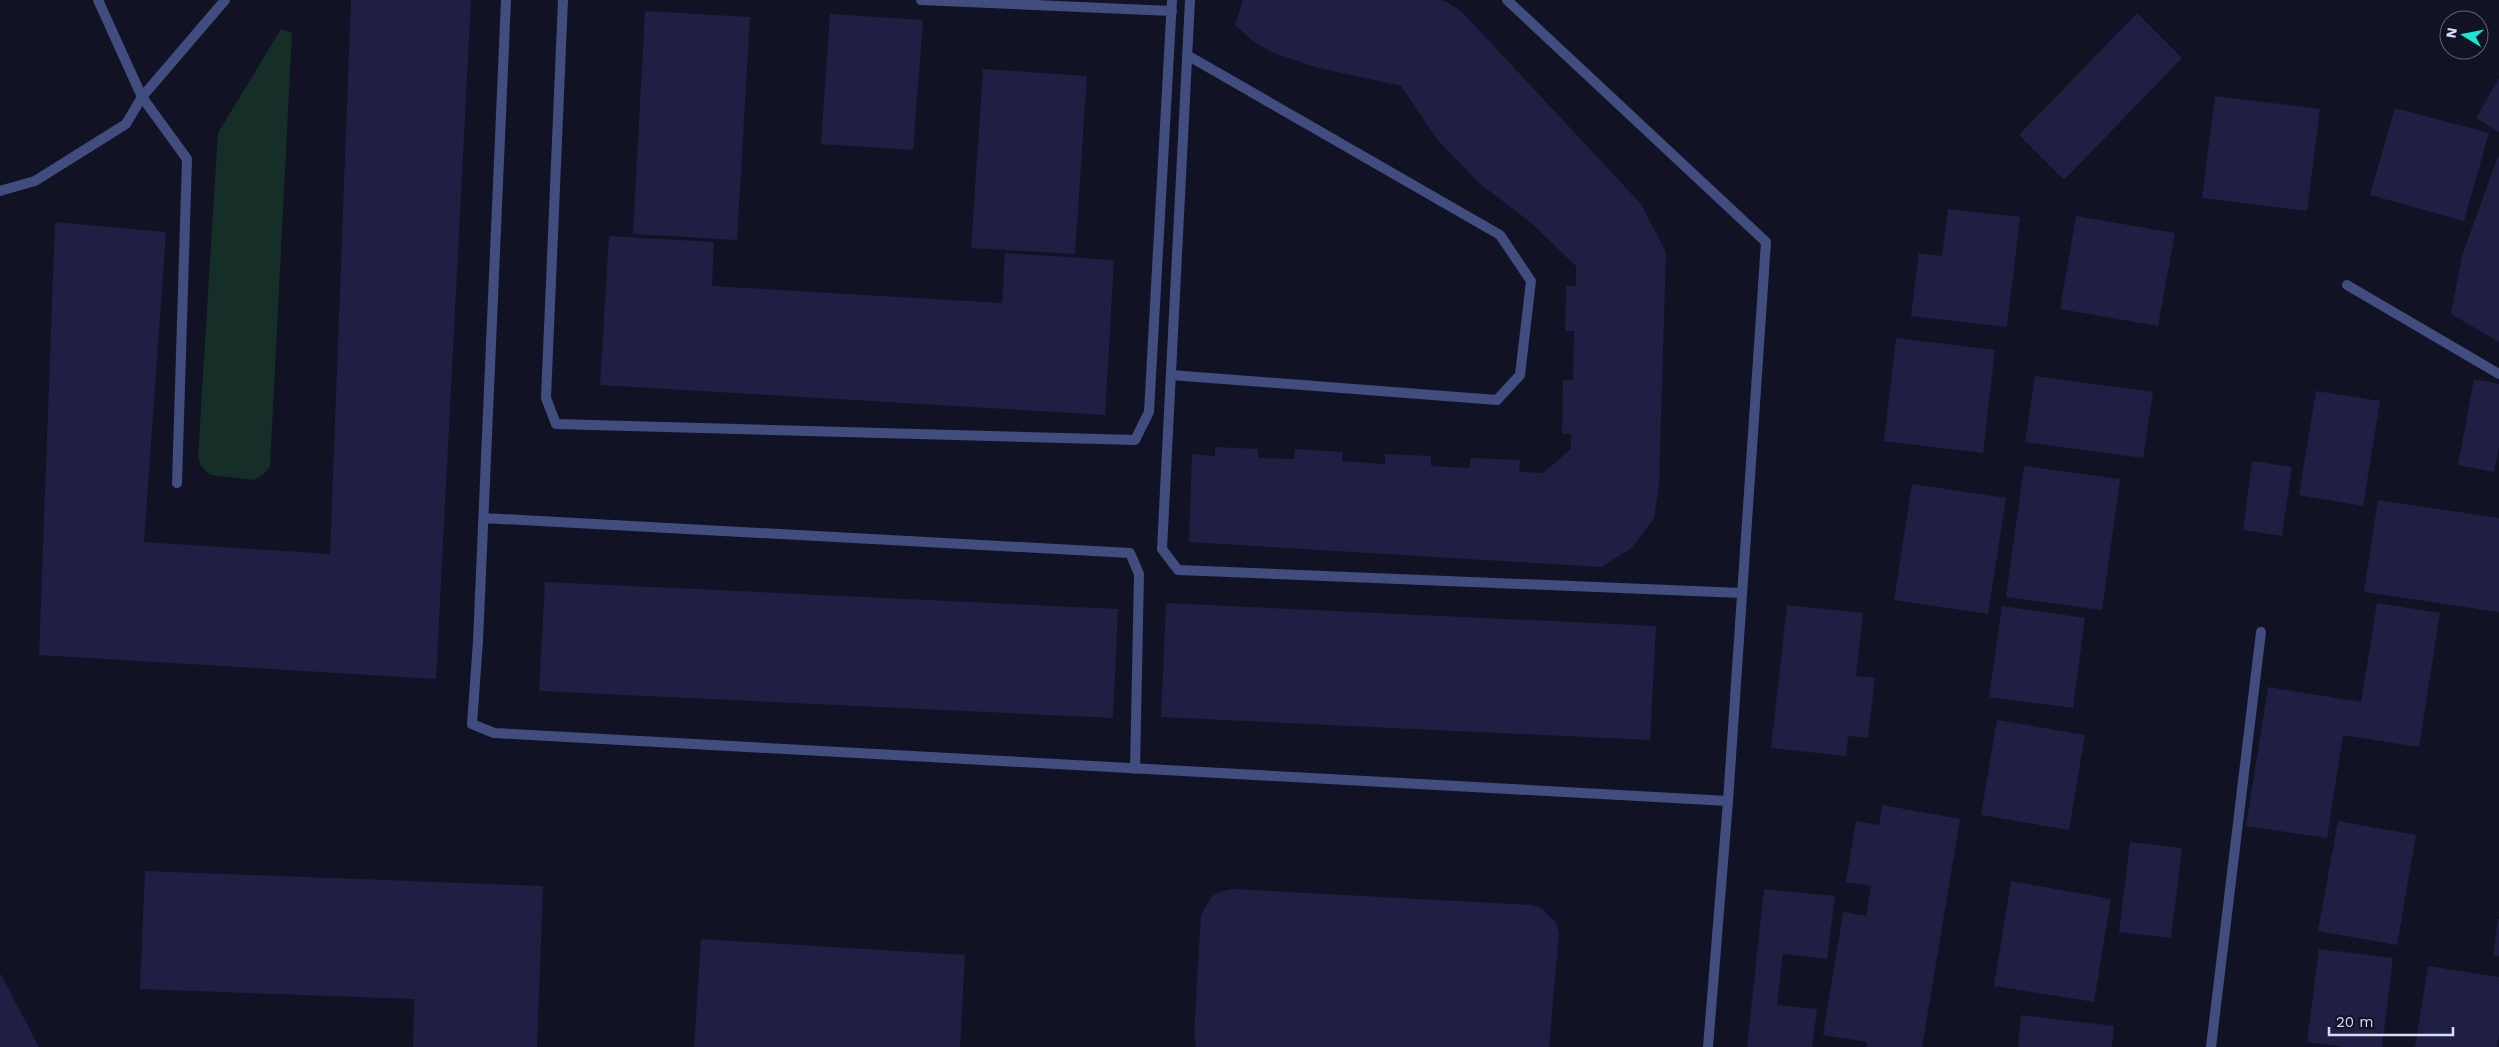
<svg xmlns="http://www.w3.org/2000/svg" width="2499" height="1047" viewBox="0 0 2499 1047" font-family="'Work Sans',sans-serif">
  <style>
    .green { fill: #152e27 }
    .building { fill: #1f1f43 }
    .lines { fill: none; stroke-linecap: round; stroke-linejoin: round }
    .service { stroke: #414c7f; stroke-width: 10 }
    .minor { stroke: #414c7f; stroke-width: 10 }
  </style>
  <rect width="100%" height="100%" fill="#111224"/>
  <path class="green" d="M281 29 292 33 270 467 263 475 253 480 210 475 201 466 198 456 218 133Z"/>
  <path class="building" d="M351 0H471L436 679 39 655 55 222 166 232 144 542 330 554Z
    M1243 0H1441L1447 2 1463 13 1641 204 1666 252 1659 484 1654 518 1632 548 1601 567 1189 542 1192 454 1215 456V447L1258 449V458L1294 459 1295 449 1343 452 1342 461 1385 464V454L1431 456V466L1470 468V458L1520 460 1519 472 1545 473V471L1571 449V434H1562L1563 380H1573L1574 331H1565L1566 286H1576V266L1529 221 1479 183 1437 139 1401 86 1315 67 1274 53 1254 42 1235 25Z
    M645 11 750 17 737 240 633 234Z
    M2137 13 2182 58 2064 180 2019 135Z
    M830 14 923 20 913 150 821 144Z
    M983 69 1087 76 1075 254 971 248Z
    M2499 78V132L2476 118Z
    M2215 96 2320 109 2307 211 2202 198Z
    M2395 108 2489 133 2464 221 2370 195Z
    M2498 156 2499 157V342L2451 314 2462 256Z
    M1948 209 2020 217 2007 327 1911 316 1919 253 1942 256Z
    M2076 216 2175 233 2158 326 2060 309Z
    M609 236 714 242 712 286 1002 303 1005 253 1114 260 1105 415 600 385Z
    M1896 338 1995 350 1983 453 1884 441Z
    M2035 376 2153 392 2143 458 2025 442Z
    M2474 379 2499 384V448L2494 472 2458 465Z
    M2316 391 2380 401 2363 506 2299 495Z
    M2252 461 2292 467 2282 536 2243 530Z
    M2024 466 2120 479 2102 610 2006 597Z
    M1912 484 2006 498 1988 614 1894 600Z
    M2378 500 2499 518V612L2364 592Z
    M545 582 1118 609 1113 718 539 691Z
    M1166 603 1656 626 1650 740 1161 717Z
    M2377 603 2440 613 2419 747 2343 735 2327 838 2246 826 2268 687 2361 702Z
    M1787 605 1863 613 1856 676 1875 678 1868 738 1848 736 1846 756 1771 748Z
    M2002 606 2085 618 2073 708 1989 697Z
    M1997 720 2085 735 2069 830 1981 815Z
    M1882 805 1960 819 1922 1047H1867V1042L1823 1035 1843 912 1866 916 1871 886 1846 882 1856 821 1879 825Z
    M2338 821 2416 835 2397 945 2318 931Z
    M2130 842 2182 848 2171 938 2119 932Z
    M145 871 543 886 537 1047H413L414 999 140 989Z
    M2011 881 2111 899 2094 1002 1994 986Z
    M1233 889 1531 905 1541 908 1556 923 1559 933 1549 1047H1196L1194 1034 1201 915 1212 896 1223 891Z
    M1764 889 1835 896 1827 959 1783 954 1777 1005 1817 1009 1812 1047H1747Z
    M2498 919H2499V956L2493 955Z
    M701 939 965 955 960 1047H694Z
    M2319 949 2393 958 2382 1047H2345L2307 1042Z
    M2428 966 2499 977V1033L2497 1047H2415Z
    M0 973 39 1047H0Z
    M2021 1015 2114 1026 2112 1047H2018Z"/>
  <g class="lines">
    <path class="service" d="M506 0 478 641 472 724 494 733 1728 801
      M563 0 546 398 556 424 1135 440 1149 412 1172 0
      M921 0 1172 11
      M1190 0 1162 549 1178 570 1742 593
      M142 97 187 159 177 483
      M1171 375 1497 400 1520 375 1531 281 1500 235 1187 55
      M484 518 1130 553 1139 574 1135 769"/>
    <path class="minor" d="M98 0 142 97
      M1507 0 1766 242 1728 801 1708 1047
      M0 191 35 181 126 124 142 97 225 0
      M2347 285 2499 374
      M2211 1047 2261 632"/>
  </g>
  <g transform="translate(2464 35) rotate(280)"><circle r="24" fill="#111224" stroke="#61637a"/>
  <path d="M0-4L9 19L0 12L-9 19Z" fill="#17e8d1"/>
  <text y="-8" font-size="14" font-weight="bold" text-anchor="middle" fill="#d8dcfb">N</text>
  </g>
  <path d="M2329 1027v8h124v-8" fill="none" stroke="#d8dcfb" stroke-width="2.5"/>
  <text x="2336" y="1027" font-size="15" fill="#d8dcfb" stroke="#111224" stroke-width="4" paint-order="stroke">20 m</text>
</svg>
